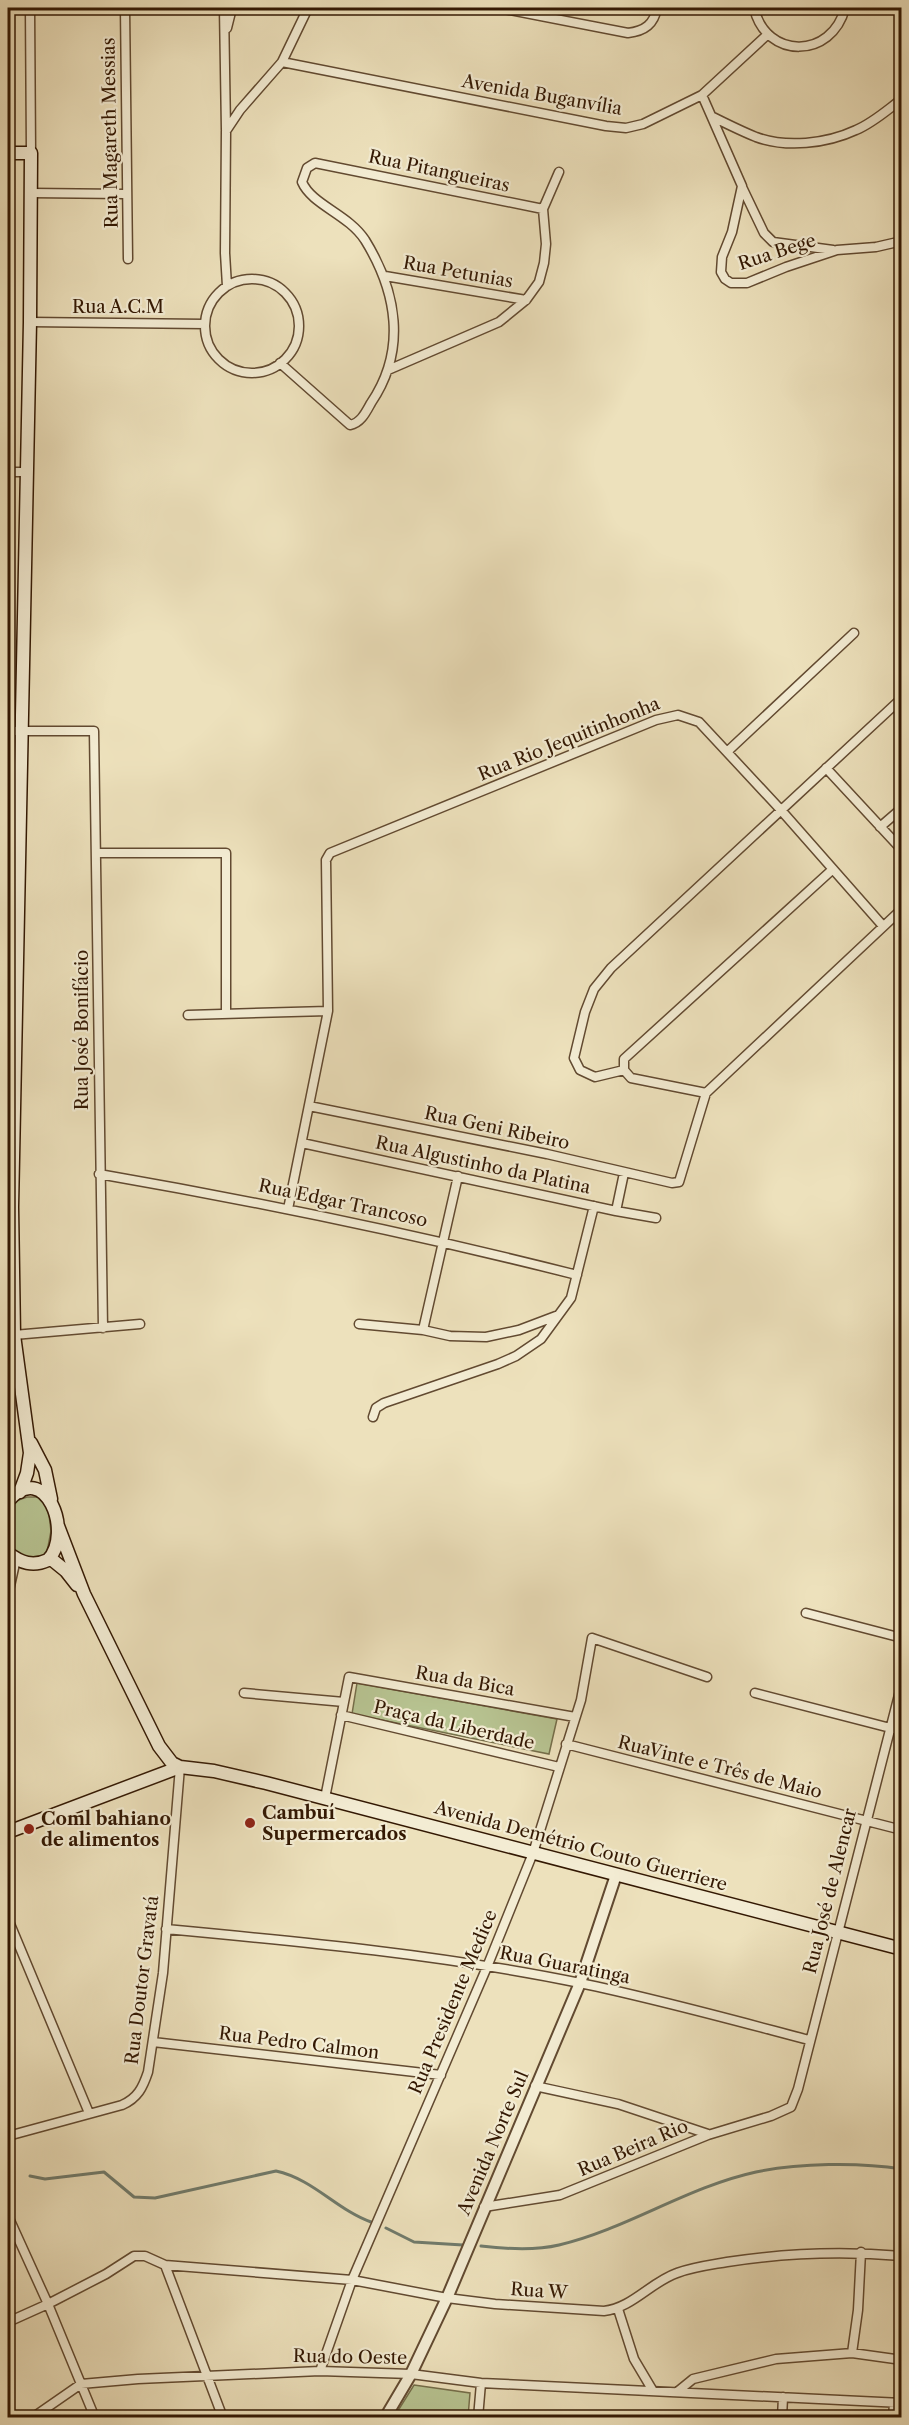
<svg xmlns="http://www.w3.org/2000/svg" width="909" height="2425" viewBox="0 0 909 2425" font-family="'Libre Caslon Text',serif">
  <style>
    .green { fill: #b7c391; stroke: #756e4a; stroke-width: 1.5 }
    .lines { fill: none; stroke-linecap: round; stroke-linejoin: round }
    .stream { stroke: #707b6c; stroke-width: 3 }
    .minor-casing { stroke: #624a31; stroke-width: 11 }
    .tertiary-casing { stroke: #624a31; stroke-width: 14 }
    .secondary-casing { stroke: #331803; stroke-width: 15 }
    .minor { stroke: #f3ecd3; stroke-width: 8 }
    .tertiary { stroke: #f3ecd3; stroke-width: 10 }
    .secondary { stroke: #f3ecd3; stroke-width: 12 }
    .poi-dot { fill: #8f2418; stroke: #f3ecd3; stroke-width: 2 }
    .labels { text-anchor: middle; stroke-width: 4.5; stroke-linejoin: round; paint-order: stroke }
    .street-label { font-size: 18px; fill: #331803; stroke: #f3ecd3 }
    .poi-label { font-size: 18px; font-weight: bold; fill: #331803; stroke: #f3ecd3; text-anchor: start }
  </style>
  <rect width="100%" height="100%" fill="#ede1bc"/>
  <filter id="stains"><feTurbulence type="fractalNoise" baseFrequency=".00333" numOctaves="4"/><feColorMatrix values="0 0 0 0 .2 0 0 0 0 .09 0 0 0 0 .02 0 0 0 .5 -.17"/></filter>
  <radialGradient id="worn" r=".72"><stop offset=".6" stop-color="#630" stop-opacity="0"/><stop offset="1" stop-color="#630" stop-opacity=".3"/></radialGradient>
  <path class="green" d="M27 1497H39L48 1507 51 1531 47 1552 39 1559 18 1556C5 1540 4 1521 13 1502Z
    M357 1683 557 1719 549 1754 352 1714Z
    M414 2385 470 2393 468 2417H394Z"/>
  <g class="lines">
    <path class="stream" d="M30 2176 45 2179 104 2172 134 2197 155 2198 276 2171C313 2179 337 2210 371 2222
      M386 2228 414 2242 463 2245
      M481 2246C506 2249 534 2251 559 2245 627 2229 687 2187 756 2172 798 2163 859 2162 902 2169"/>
    <g class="minor-casing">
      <path id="minor" d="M30 8 31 153
        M125 8 128 259
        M224 8 226 130
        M499 8 628 33C645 31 654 24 657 8
        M754 8C766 60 832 59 845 8
        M227 28 232 8
        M282 62 606 126 626 128 643 124 702 95 768 34
        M702 95 742 186 732 232 722 257 721 272 725 279 731 283H747L786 267 837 250 876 247 902 241
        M713 117C727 124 741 131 756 137 786 148 826 144 856 130 873 123 887 110 902 99
        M742 187 764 233 773 242 833 250
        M31 193 125 194
        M385 276 526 300
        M205 326a47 47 0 1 1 94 0a47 47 0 1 1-94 0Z
        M227 286 225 253 226 131 240 110 282 62 308 8
        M30 322 205 324
        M280 363 350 425C361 423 366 412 371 403 407 350 397 292 365 240 348 214 312 205 302 182L307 168 315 163 543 209
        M388 370 499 322 526 300 539 282 544 263 546 244 543 209 559 172
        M8 472H26
        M8 731H94L103 1328
        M728 751 854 633
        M826 768 902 850
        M880 827 902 808
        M97 853H226V1014
        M188 1015 328 1011
        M624 1070 595 1077 580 1070 574 1058 585 1012 594 989 611 968 902 698
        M706 1093 631 1078 624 1070V1059L833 869
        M309 1106 547 1154 672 1183 679 1182 706 1093 902 909
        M302 1143 616 1211 656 1218
        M99 1174C260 1202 419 1235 577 1275
        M288 1209 328 1011 326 860 330 853 656 720 678 715 699 722 780 809 883 926
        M616 1211 624 1173
        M359 1324 423 1330 450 1336 486 1337 519 1330 556 1316
        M423 1330 458 1176
        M14 1335 140 1324
        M373 1417 376 1408 384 1403 498 1364 516 1356 541 1339 571 1298 594 1206
        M8 1595 16 1559
        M806 1613 902 1638
        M244 1693 344 1702
        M755 1693 902 1731
        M341 1715 559 1767
        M566 1744 902 1830
        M325 1798 349 1677 575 1717
        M8 1919 89 2113
        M166 1929C305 1942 444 1955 580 1983 657 1999 733 2020 809 2040
        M153 2042 441 2075
        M535 2086 618 2104 708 2134
        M8 2136 122 2105C138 2098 143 2087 148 2072L163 1973 180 1767
        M484 2207 560 2195 708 2135 771 2116 791 2107 798 2089 902 1683
        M8 2216 48 2304 95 2418
        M165 2265 223 2418
        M618 2309 634 2359 653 2391
        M8 2322 48 2304 106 2274 134 2256H145L165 2265 352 2280 447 2298 495 2304 604 2311C632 2308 651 2282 677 2273 693 2267 710 2265 727 2262 785 2253 843 2251 902 2256
        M852 2353 858 2310 861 2252
        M320 2371 352 2280 487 1967 533 1853 581 1700 592 1638 707 1677
        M677 2392 693 2379 776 2359 852 2353 902 2360
        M32 2418 81 2384 138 2379 320 2371 411 2374 481 2383 902 2403
        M478 2418 481 2383
        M782 2418 783 2397
        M893 2418 894 2403"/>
    </g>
    <g class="tertiary-casing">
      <path id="tertiary" d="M385 2418 411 2374 447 2298 580 1983 616 1875"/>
    </g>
    <g class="secondary-casing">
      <path id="secondary" d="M8 153H31L30 322 12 1207 14 1335 30 1453 27 1473 20 1492
        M31 1443 45 1470 51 1499
        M8 1501C45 1458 74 1533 48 1560 33 1567 21 1563 8 1553
        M58 1526 84 1594 159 1746 172 1763 180 1767 214 1771 266 1783 902 1949
        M50 1558 66 1571 77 1585
        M8 1832 180 1767"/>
    </g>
    <use href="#minor" class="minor"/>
    <use href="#tertiary" class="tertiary"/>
    <use href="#secondary" class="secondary"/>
  </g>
  <g class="poi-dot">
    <circle cx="250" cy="1823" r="6"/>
    <circle cx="29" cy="1829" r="6"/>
  </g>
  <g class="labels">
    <g class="street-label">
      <text transform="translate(542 95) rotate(10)" y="6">Avenida Buganvília</text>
      <text transform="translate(110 133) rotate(-91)" y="6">Rua Magareth Messias</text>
      <text transform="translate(439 171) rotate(12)" y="6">Rua Pitangueiras</text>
      <text transform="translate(777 252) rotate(-18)" y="6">Rua Bege</text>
      <text transform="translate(458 272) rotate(10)" y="6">Rua Petunias</text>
      <text x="118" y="313">Rua A.C.M</text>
      <text transform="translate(569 739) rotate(-22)" y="6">Rua Rio Jequitinhonha</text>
      <text transform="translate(82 1030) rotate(-90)" y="6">Rua José Bonifácio</text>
      <text transform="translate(497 1128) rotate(12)" y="6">Rua Geni Ribeiro</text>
      <text transform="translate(483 1165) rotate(12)" y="6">Rua Algustinho da Platina</text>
      <text transform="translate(343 1203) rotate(12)" y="6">Rua Edgar Trancoso</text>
      <text transform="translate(465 1681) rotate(10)" y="6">Rua da Bica</text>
      <text transform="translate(454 1725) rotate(13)" y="6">Praça da Liberdade</text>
      <text transform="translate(720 1767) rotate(14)" y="6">RuaVinte e Três de Maio</text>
      <text transform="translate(581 1846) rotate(15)" y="6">Avenida Demétrio Couto Guerriere</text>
      <text transform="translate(830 1891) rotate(-76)" y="6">Rua José de Alencar</text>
      <text transform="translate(565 1965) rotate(11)" y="6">Rua Guaratinga</text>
      <text transform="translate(142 1980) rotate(-83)" y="6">Rua Doutor Gravatá</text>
      <text transform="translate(453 2002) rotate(-67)" y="6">Rua Presidente Medice</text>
      <text transform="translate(299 2043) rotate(7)" y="6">Rua Pedro Calmon</text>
      <text transform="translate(493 2143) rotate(-67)" y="6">Avenida Norte Sul</text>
      <text transform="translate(633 2148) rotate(-23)" y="6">Rua Beira Rio</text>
      <text transform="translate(539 2291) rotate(4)" y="6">Rua W</text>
      <text transform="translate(350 2357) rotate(1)" y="6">Rua do Oeste</text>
    </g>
    <g class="poi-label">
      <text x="262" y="1819">Cambuí<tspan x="262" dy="21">Supermercados</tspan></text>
      <text x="41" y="1825">Coml bahiano<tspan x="41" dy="21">de alimentos</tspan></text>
    </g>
  </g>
  <rect width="909" height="2425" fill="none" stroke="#ede1bc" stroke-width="30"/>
  <rect x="9" y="9" width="891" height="2407" fill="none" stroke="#331803" stroke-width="3"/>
  <rect x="15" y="15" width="879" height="2395" fill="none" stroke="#331803" stroke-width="1.5"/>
  <rect width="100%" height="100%" filter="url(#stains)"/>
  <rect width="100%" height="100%" fill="url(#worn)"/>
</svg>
